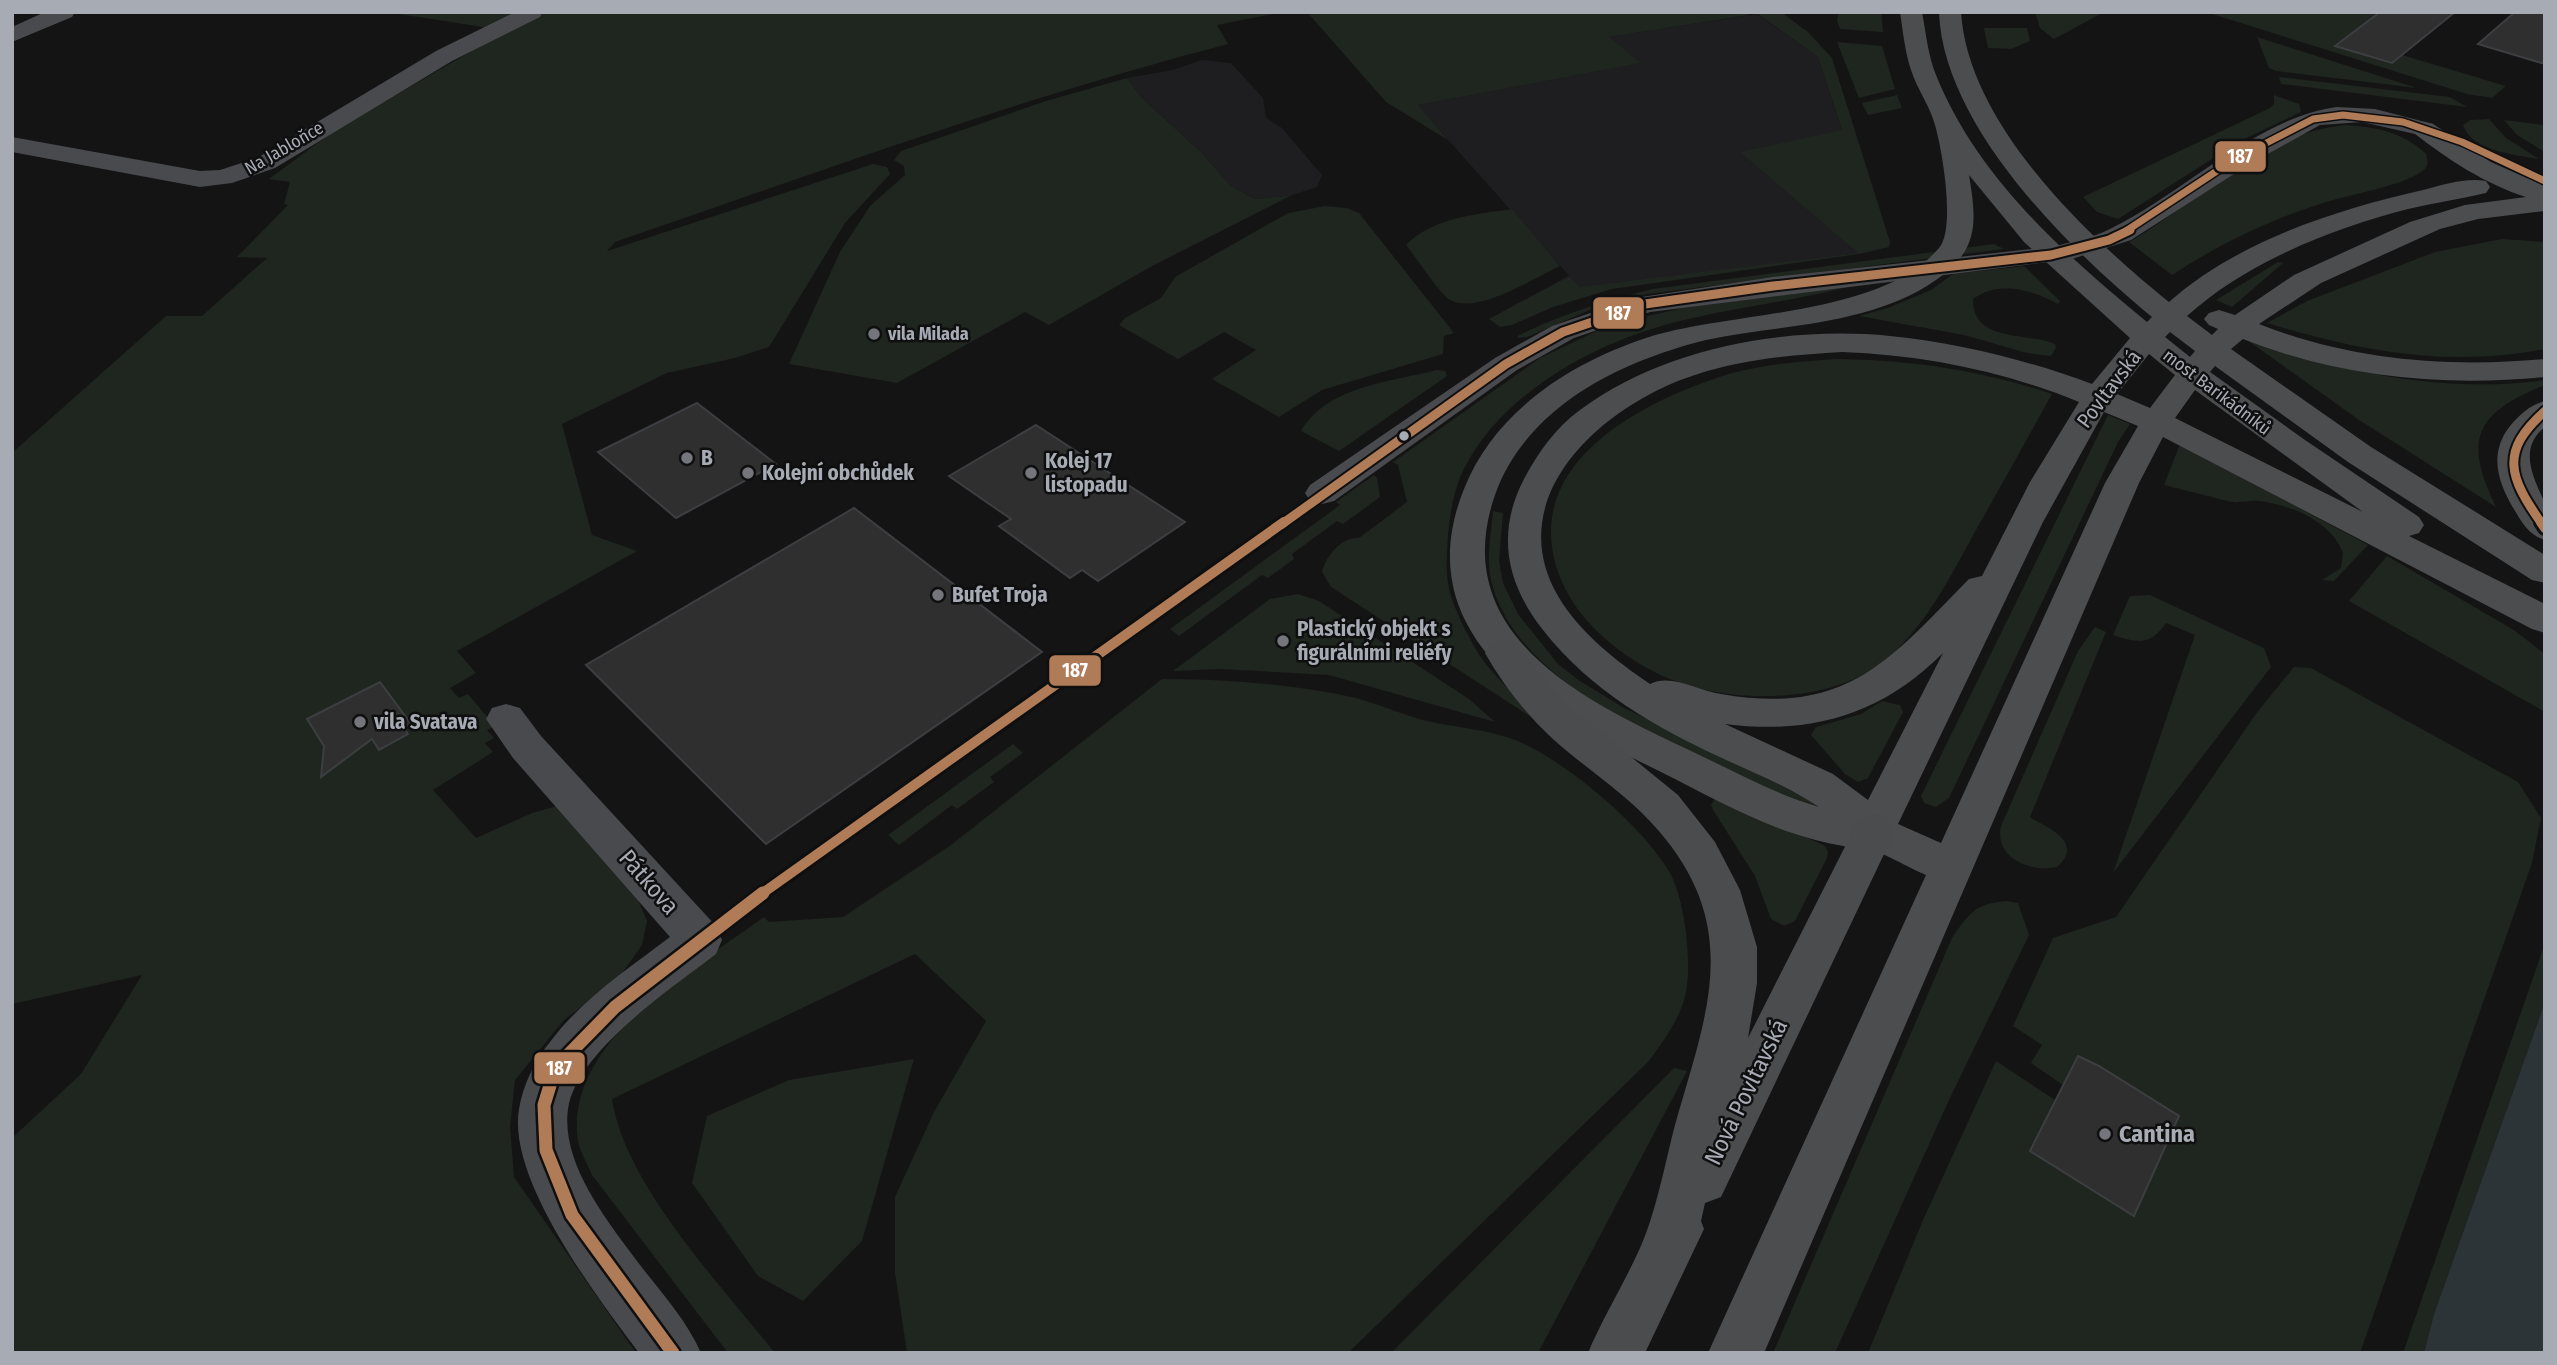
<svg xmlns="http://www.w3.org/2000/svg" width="2557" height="1365" viewBox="0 0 2557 1365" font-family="'Fira Sans Condensed',sans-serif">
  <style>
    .built { fill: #1e1e20 }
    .green { fill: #1f251f }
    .water { fill: #2d3438 }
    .building { fill: #2f2f30; stroke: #3d3e41; stroke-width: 2 }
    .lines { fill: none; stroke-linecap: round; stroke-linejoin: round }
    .minor { fill: #494a4d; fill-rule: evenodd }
    .major { fill: #4c4d4f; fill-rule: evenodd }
    .highway { fill: #4b4c4e; fill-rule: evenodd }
    .bus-1-far3-casing { stroke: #0f0f10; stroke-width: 10 }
    .bus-1-far2-casing { stroke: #0f0f10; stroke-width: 13 }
    .bus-1-far1-casing { stroke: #0f0f10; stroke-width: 16 }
    .bus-1-casing { stroke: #0f0f10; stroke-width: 18 }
    .bus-1-far3 { stroke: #b07c57; stroke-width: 7 }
    .bus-1-far2 { stroke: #b07c57; stroke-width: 9 }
    .bus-1-far1 { stroke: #b07c57; stroke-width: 10 }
    .bus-1 { stroke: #b07c57; stroke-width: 13 }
    .poi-dot { fill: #74767c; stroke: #0f0f10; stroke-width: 2.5 }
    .bus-dot { fill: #a7abb4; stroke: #0f0f10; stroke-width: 2.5 }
    .labels { text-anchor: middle; stroke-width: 5; stroke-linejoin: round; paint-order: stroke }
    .far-street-label { font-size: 18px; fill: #a7abb4; stroke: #0f0f10 }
    .far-poi-label { font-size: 18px; font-weight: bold; fill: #a7abb4; stroke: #0f0f10; text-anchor: start }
    .street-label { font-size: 21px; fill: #a7abb4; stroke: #0f0f10 }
    .poi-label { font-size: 21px; font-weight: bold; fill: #a7abb4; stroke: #0f0f10; text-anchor: start }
    .near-street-label { font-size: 24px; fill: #a7abb4; stroke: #0f0f10 }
    .near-poi-label { font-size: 24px; font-weight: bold; fill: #a7abb4; stroke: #0f0f10; text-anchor: start }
    .line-badge { stroke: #0f0f10; stroke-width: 2.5 }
    .badge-label { font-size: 19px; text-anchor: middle; font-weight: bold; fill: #fff }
  </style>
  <rect width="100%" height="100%" fill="#141415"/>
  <path class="built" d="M1757 14 1818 57 1842 131 1741 152 1859 253 1580 288 1417 105 1640 63 1608 37Z
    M1202 60 1231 63 1263 98 1266 118 1282 128 1322 175 1317 187 1292 195 1255 199 1231 186 1202 153 1141 97 1127 78 1173 70Z"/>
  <path class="green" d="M386 12H522L489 28Z
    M546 12H1284L1217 25 1228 44C1020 98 818 172 615 242L607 251 873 164 887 167 890 174 845 223 769 347 735 358 667 373 562 424 592 535 637 551 457 651 476 673 450 688 459 698 468 694 495 726 487 730 494 738 485 743 493 752 433 790 476 838 532 813 557 806 636 895 647 921 642 945 618 979 564 1020 515 1080 510 1127 514 1177 636 1353H12V1138L81 1074 142 975 12 1004V453L166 316H202L267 258 237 257 288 205 284 204 290 182 269 179 334 131 477 48Z
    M1307 12H1746L1749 15 1609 37 1641 63 1418 105 1448 140 1386 102Z
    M1755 12H1781L1808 32 1832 58 1890 242 1889 247 1859 254 1612 289 1553 307 1512 325 1500 327 1489 319 1569 276 1580 287 1858 253 1740 152 1842 130 1818 57Z
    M1839 12H1881L1883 32 1840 29 1837 21Z
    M2035 12H2104L2054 39 2040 28Z
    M2206 12H2381L2336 46 2392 63 2402 55 2506 86 2492 98 2467 94Z
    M1984 28H2027L2030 41 2011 49 1988 48Z
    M2257 37 2417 88 2276 71 2269 68Z
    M1837 42 1882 46 1895 89 1859 98Z
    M2279 77 2450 97 2467 107 2281 84Z
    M1127 78 1141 97 1202 153 1231 186 1255 199 1292 195 1154 265 1049 325 1025 312 897 383 789 364 840 252 870 206 905 175 904 166 894 160 901 151 1046 101Z
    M1897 95 1902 108 1868 115 1862 103Z
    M2274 95 2299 104 2301 112 2240 141 2118 219 2097 212 2083 197 2270 108 2274 104Z
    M2489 119 2506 138 2539 159C2516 155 2471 151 2463 125L2470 120Z
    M2504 120 2545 125V152L2517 135Z
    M2345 125C2376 127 2403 132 2426 154 2428 162 2429 167 2421 172 2402 186 2348 195 2323 203 2269 220 2219 244 2172 275L2129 242C2199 202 2262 133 2345 125Z
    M1325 206 1347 208 1359 213 1454 333 1444 336 1443 354 1322 390 1279 417 1212 379 1256 350 1224 332 1178 359 1119 325 1125 318 1161 298 1175 277 1288 213Z
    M1512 209 1560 266C1534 278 1477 315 1450 300 1439 293 1416 257 1406 245 1432 218 1476 214 1512 209Z
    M2502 239 2545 242V349C2449 368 2359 351 2267 323L2307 301 2435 252Z
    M1994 244 2004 249 1647 294 1599 306 1527 337 1517 338 1519 335C1563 314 1606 300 1653 289Z
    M2278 262 2283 263 2232 307 2216 300Z
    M2024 266 2060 301 2058 304C2032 290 1999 280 1973 299 1972 343 2029 332 2055 344L2056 348 2051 356 2027 353 1964 335 1859 316 1888 308 1931 290 1953 274Z
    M1847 287C1770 307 1689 311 1616 342 1553 368 1483 417 1458 483 1452 500 1450 517 1448 535 1447 553 1445 575 1450 593 1455 610 1465 630 1474 646 1490 676 1531 710 1557 734L1331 587 1322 572C1326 556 1341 537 1359 538L1407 502 1398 465 1393 462 1540 358 1599 330 1626 321 1687 307Z
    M2247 340C2344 372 2443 394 2545 380V385C2475 413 2463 439 2496 507L2359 420Z
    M1837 359C1911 360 1981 370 2052 394 2027 439 2002 484 1976 530 1950 577 1924 631 1880 664 1843 691 1798 697 1754 696 1696 694 1645 675 1602 636 1573 609 1553 576 1551 536 1548 452 1645 403 1711 380 1751 365 1795 362 1837 359Z
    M1437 370 1445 371 1447 376 1339 451 1301 431C1327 386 1390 382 1437 370Z
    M2108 415 2130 424 2118 442 1949 798 1936 807 1924 803 1921 796Z
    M2180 444 2368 545 2334 581 2322 580 2341 568 2343 553C2331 521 2291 505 2259 501 2249 500 2237 504 2227 501 2206 496 2185 490 2164 485Z
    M1374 475 1377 478 1380 497 1343 524 1337 521 1292 554 1294 559 1268 578 1262 575 1179 636 1170 629 1340 505 1336 502Z
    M1493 511 1503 513 1499 561 1503 583 1518 614 1558 664 1580 681 1624 708 1828 805 1827 815C1727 770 1517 699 1491 580 1486 557 1491 534 1493 511Z
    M2387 556 2514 630 2545 654V712L2349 601Z
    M1298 594 1319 601 1469 699 1495 722 1329 675 1220 669 1173 671 1270 599Z
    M2150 595 2264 648 2271 667 2113 873 2195 635 2166 623C2150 646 2138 643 2113 635L2130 596Z
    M2095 627 2106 632 2030 817C2048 828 2085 842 2057 867 2030 873 1994 858 2001 826L2078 651Z
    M2294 667 2311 668 2518 782 2541 818 2532 863 2360 1353H1868L1923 1220 1996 1061 2055 1100 2031 1152 2135 1216 2179 1116 2099 1066 2078 1056 2063 1085 2031 1063 2042 1045 2013 1026 2053 938 2116 917 2258 711Z
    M1162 679C1225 679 1290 684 1352 697 1377 703 1402 715 1427 721 1454 727 1497 731 1520 742 1569 764 1643 826 1670 873 1685 900 1692 962 1686 992 1681 1018 1664 1040 1649 1061L1348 1353H907L895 1273V1197L934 1112 986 1021 915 954 612 1099C625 1185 721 1285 775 1353H728L592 1175C588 1165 580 1152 578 1141 563 1041 696 967 764 917L769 922 843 917 951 845Z
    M1882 701 1900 705 1903 712 1868 778 1858 782 1845 774 1811 735 1816 727 1861 714Z
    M1013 744 1023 753 990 777 994 782 957 809 952 805 899 845 888 835Z
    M1715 798H1725L1825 846 1828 852 1827 858 1795 921 1784 926 1771 919 1755 876 1713 810 1711 805Z
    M2007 901 2018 903 2029 935 1949 1100 1835 1353H1773L1952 938C1969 913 1976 903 2007 901Z
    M2545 943V1002L2434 1314 2424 1353H2403Z
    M914 1059 862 1241 803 1301 758 1276 692 1183 707 1116 789 1080Z
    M1674 1068 1687 1071 1538 1353H1391Z"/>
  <path class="water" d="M2545 1002V1353H2424L2434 1314Z"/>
  <path class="building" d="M2380 12H2455L2392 63 2335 46Z
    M2515 12H2545V64L2478 44Z
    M697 403 776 464 676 518 598 452Z
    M1036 425 1185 522 1098 581 1082 570 1070 578 999 526 1011 519 949 476Z
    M854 508 1042 652 766 844 586 665Z
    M380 682 411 724 404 728 408 734 379 750 372 739 321 777 324 746 307 719Z
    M2078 1056 2099 1066 2179 1116 2134 1216 2030 1151Z"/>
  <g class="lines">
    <path class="minor" d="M45 12H75L72 17 12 42V27Z
      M515 12H543L540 17 452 61 275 168 232 183 200 187 12 152V137L200 171 220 170 257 158 436 51Z
      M2337 107 2375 109 2433 124 2436 129 2433 134 2424 136 2362 122 2320 125 2248 165 2131 240 2072 259 1650 312 1574 338 1517 370 1334 501 1322 504 1310 501 1305 493 1310 485 1495 358 1552 326 1635 298 1773 277 2051 247C2072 242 2093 238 2112 228 2183 193 2258 117 2337 107Z
      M506 704 520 708 541 736 716 926 722 940 716 954C672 988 576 1052 568 1109 561 1160 602 1214 631 1253 654 1285 685 1316 701 1353H639C598 1298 507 1180 519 1109 523 1085 535 1060 550 1042 582 999 628 969 670 937L513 758 486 719 492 708Z"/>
    <path class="major" d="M1900 12H1922C1926 33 1928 56 1936 75 1977 177 2063 253 2147 322L2152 317C2069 249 1943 126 1939 12H1961C1968 124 2087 236 2169 302 2238 241 2335 210 2423 190 2442 185 2467 177 2486 181L2490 187 2486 193C2460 199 2434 203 2408 209 2331 229 2247 262 2187 316L2212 335 2218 329 2209 325 2204 319 2209 313 2219 310 2235 315 2294 275 2410 222 2465 205 2526 197C2485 184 2449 160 2415 134L2412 129 2415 124 2424 122 2433 124 2491 162 2545 186V211L2478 219 2440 229 2321 283 2259 324C2351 360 2447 368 2545 359V377C2442 387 2339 377 2243 339L2231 349 2371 447 2545 555V583L2532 580 2348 462 2215 366 2210 372 2305 440 2419 517 2424 525 2419 533 2409 536 2545 604V633L2532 629 2163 437 2139 483 1764 1353H1708L1926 875C1909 868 1881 851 1865 848 1858 847 1850 848 1843 846 1824 843 1805 837 1786 831 1742 815 1701 792 1659 771 1548 717 1404 638 1464 489 1494 412 1570 363 1646 338 1729 311 1881 317 1939 248 1956 228 1942 149 1935 125 1930 106 1917 89 1911 70 1905 52 1903 32 1900 12ZM1969 175 2024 242 2130 338 2092 384C2028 360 1958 343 1890 336 1787 326 1665 347 1580 410 1555 428 1538 453 1524 479 1496 533 1506 583 1543 630 1591 691 1655 727 1724 759 1756 774 1790 787 1819 807 1774 794 1732 770 1689 750 1586 701 1446 636 1495 495 1515 437 1566 395 1620 370 1648 357 1677 347 1706 340 1782 324 1870 326 1936 280 1979 250 1977 223 1969 175ZM2170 332 2195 351 2190 357 2165 337ZM1842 352C1924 355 2003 371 2079 402L2030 482 1982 576 1969 579C1889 660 1848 716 1721 694 1699 691 1671 673 1650 684 1616 661 1579 632 1558 596 1499 494 1607 403 1695 375 1743 359 1792 355 1842 352ZM2149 354 2175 375 2150 408 2117 394ZM2195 390 2363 512 2175 418ZM2104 412 2138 426 2105 483 1941 843 1898 824 2043 522ZM1943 653 1868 800 1833 774 1725 724C1811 735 1881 715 1943 653Z
      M2545 401V427C2518 448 2533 477 2544 501 2548 511 2545 528 2545 540 2529 535 2523 524 2515 511 2498 483 2488 454 2510 426 2520 414 2530 405 2545 401Z"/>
    <path class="highway" d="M1504 639 1517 643 1542 677 1571 708 1678 795 1715 842 1740 890 1757 947V983L1748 1038 1859 819 1874 814 1889 819 1895 831 1721 1197 1705 1203 1701 1221 1704 1229 1645 1353H1588C1603 1317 1624 1284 1640 1248 1656 1213 1665 1163 1675 1125 1706 1015 1744 929 1658 830 1628 795 1589 771 1554 740 1527 715 1503 685 1485 653L1491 643Z"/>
    <g class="bus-1-far3-casing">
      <path id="bus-1-far3" d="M2126 231 2235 159 2313 119 2343 115 2403 122 2462 142 2545 181"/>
    </g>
    <g class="bus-1-far2-casing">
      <path id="bus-1-far2" d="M1282 524 1506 364 1563 332 1645 304 1773 286 2051 255 2109 240 2130 230
        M2542 524C2509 477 2499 452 2545 411"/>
    </g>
    <g class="bus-1-far1-casing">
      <path id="bus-1-far1" d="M2541 522 2545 528
        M760 895 1284 522"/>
    </g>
    <g class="bus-1-casing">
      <path id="bus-1" d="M673 1353 572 1215 546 1150 544 1105 552 1079 568 1055 615 1007 763 893"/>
    </g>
    <use href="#bus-1-far3" class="bus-1-far3"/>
    <use href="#bus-1-far2" class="bus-1-far2"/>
    <use href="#bus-1-far1" class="bus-1-far1"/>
    <use href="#bus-1" class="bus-1"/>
  </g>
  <g class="poi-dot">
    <circle cx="874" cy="334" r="7"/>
    <circle cx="687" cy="458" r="7"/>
    <circle cx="748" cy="473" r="7"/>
    <circle cx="1031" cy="473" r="7"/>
    <circle cx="938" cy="595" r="7"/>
    <circle cx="1283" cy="641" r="7"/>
    <circle cx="360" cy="722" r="7"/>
    <circle cx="2105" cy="1134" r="7"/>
  </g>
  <circle class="bus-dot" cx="1404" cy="436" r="6"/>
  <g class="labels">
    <g class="far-street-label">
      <text transform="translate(284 148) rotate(-30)" y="6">Na Jabloňce</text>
      <text transform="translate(2217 392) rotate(37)" y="6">most Barikádníků</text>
    </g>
    <g class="far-poi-label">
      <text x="888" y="340">vila Milada</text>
    </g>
    <g class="street-label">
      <text transform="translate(2109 389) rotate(-53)" y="7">Povltavská</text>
    </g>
    <g class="poi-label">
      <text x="701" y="465">B</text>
      <text x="1045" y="468">Kolej 17<tspan x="1045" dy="24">listopadu</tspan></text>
      <text x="762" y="480">Kolejní obchůdek</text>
      <text x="952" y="602">Bufet Troja</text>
      <text x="1297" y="636">Plastický objekt s<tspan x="1297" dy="24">figurálními reliéfy</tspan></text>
      <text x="374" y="729">vila Svatava</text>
    </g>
    <g class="near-street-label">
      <text transform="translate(649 882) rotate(49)" y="8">Pátkova</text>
      <text transform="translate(1746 1092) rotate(-64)" y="8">Nová Povltavská</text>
    </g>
    <g class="near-poi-label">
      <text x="2119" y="1142">Cantina</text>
    </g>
  </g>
  <g class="line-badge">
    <rect x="2214" y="140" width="53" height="33" rx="7" fill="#b07c57"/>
    <rect x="1592" y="296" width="53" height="34" rx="7" fill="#b07c57"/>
    <rect x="1048" y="654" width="54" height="33" rx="7" fill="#b07c57"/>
    <rect x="533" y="1051" width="53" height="34" rx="7" fill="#b07c57"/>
  </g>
  <g class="badge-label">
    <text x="2240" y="163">187</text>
    <text x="1618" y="320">187</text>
    <text x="1075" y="677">187</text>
    <text x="559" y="1075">187</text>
  </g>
  <rect width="2557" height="1365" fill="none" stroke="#a7abb4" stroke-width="28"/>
</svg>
